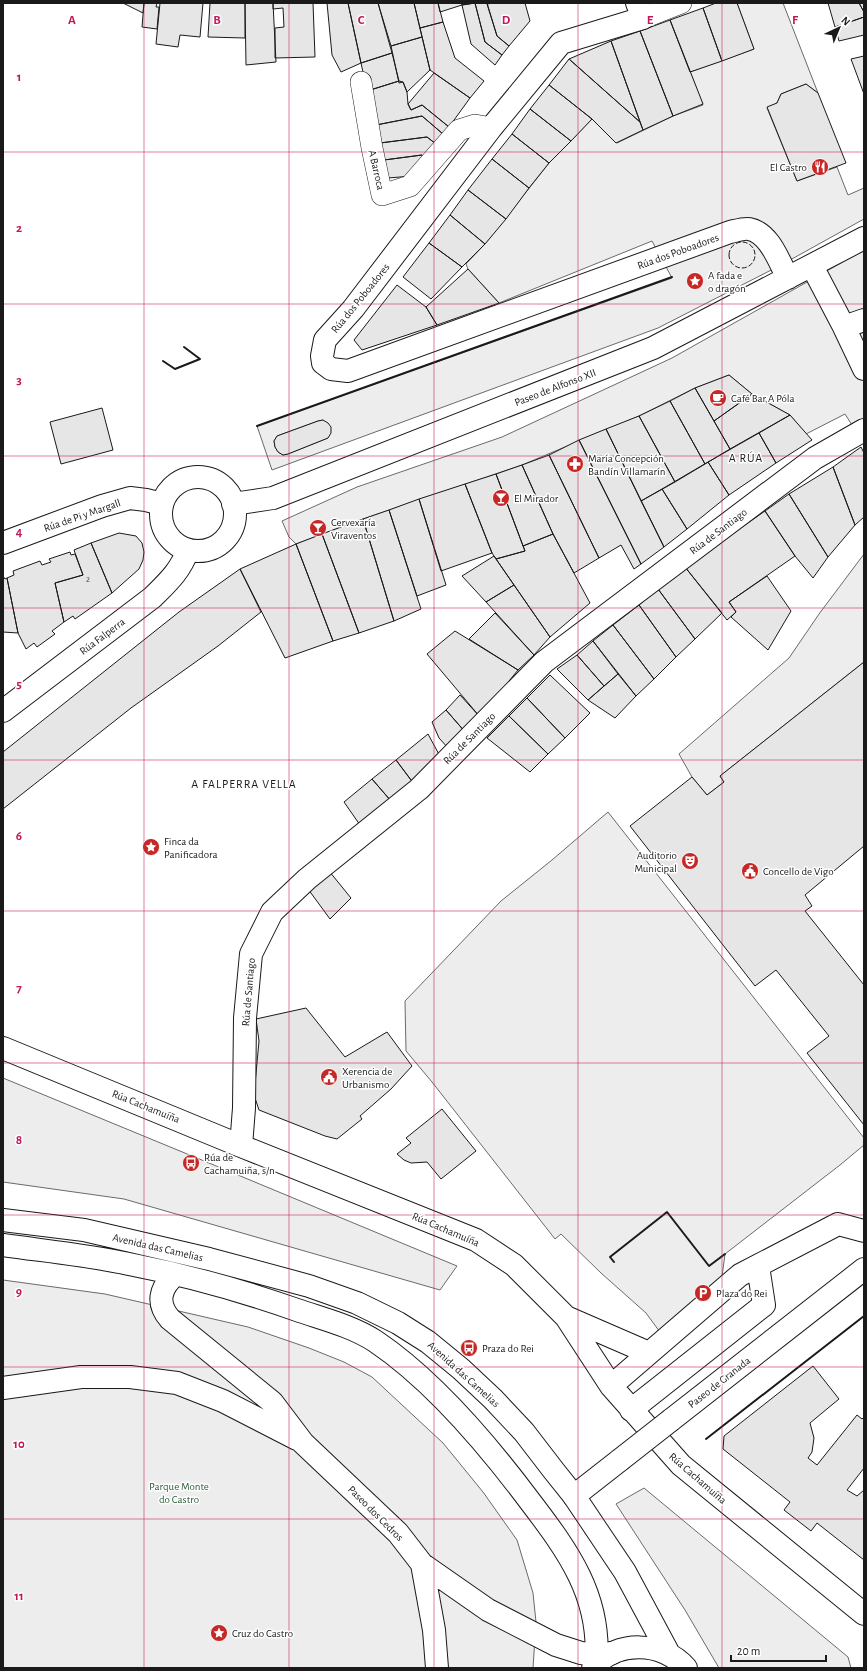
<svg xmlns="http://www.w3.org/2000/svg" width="867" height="1671" viewBox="0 0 867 1671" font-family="'Alegreya Sans',sans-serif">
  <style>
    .built { fill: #ededed; stroke: #6a6a6a; fill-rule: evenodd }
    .building { fill: #e6e6e6; stroke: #1a1a1a }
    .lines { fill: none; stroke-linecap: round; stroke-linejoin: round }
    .pedestrian-casing { stroke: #1a1a1a; stroke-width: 22 }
    .minor-casing { stroke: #1a1a1a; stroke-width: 24 }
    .tertiary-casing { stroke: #1a1a1a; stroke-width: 24 }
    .secondary-casing { stroke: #1a1a1a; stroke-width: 24 }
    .pedestrian { stroke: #fff; stroke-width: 21 }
    .minor { stroke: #fff; stroke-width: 22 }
    .tertiary { stroke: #fff; stroke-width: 22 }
    .secondary { stroke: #fff; stroke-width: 22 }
    .minor-bridge-casing { stroke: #1a1a1a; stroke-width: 24; stroke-linecap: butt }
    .minor-bridge { stroke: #fff; stroke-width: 22 }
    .fence { stroke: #1a1a1a; stroke-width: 1; stroke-dasharray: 5 2; stroke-linecap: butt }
    .wall { stroke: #1a1a1a; stroke-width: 2 }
    .grid { fill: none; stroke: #c2185b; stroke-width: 1; stroke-opacity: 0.55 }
    .labels { text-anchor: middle; stroke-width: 3; stroke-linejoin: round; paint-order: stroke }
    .number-label { font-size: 9px; fill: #4d4d4d }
    .poi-label { font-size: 11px; fill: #1a1a1a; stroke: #fff; text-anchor: start }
    .street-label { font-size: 11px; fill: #1a1a1a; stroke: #fff }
    .park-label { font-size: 11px; fill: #2b5a34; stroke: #fff }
    .neighbourhood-label { font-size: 12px; letter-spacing: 1px; fill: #1a1a1a; stroke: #fff }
    .grid-label { font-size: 13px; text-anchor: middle; font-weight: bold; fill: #c2185b; stroke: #fff; stroke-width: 3; stroke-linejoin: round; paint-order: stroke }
  </style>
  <rect width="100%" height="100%" fill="#fff"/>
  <path class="built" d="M737 3H783L818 93 806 84 781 94 777 103 767 108 797 181 837 167 848 195 864 188V219L781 265 658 328 272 470 257 426 672 278 652 241 499 303 468 269 466 264 485 244 549 163 592 119 617 143 673 116 703 105 690 72 754 49ZM323 420 328 438 288 454 283 455 278 452 275 447 274 441 277 436 318 421Z
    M864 250V444L845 414 806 434 790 415 752 394 729 375 695 388 639 416 522 465 363 519 296 544 289 537 282 521 357 487 502 437 672 358Z
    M864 554V662L720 776 724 782 707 795 692 777 679 754 789 658 819 614Z
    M608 812 864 1138V1145L840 1165 725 1254 720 1292 668 1343 646 1313 601 1273 561 1234 555 1239 432 1082 406 1051 405 1001 501 901 552 860Z
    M3 1078 209 1163 457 1266 440 1290 124 1199 3 1182Z
    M3 1280 105 1294 248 1327 309 1348 344 1362 372 1377 443 1443 483 1492 517 1540 533 1593 536 1622 533 1668H3Z
    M644 1488 848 1657 851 1668H719L685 1610 616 1504Z"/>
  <path class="building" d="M123 3H144L143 13Z
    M144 3H157L156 7H159L157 29 142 27Z
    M160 3H203L200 37 180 35 178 47 156 44Z
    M210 3H245V38L208 37Z
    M245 3H273L276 62 246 65Z
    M273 3H313L315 57 275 58V28L284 27 283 8 273 9Z
    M327 3H348L361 63 341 72 332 55Z
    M348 3H378L392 53 361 63Z
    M378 3H414L422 37 391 46Z
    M414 3H438L443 22 420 28Z
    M438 3H462V5L440 12Z
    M462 3H475L462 5Z
    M475 3 485 42 502 55 495 65 471 44 462 5Z
    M475 3H487L497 36 509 46 502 55 485 42Z
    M493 3H525L530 21 509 46 497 36 487 4Z
    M716 3H737L754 49 722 61 703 8Z
    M828 3H859L864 12V17L835 27Z
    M859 3H864V12Z
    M703 8 722 61 690 72 670 20Z
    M864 17V35L839 41 835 27Z
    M670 20 703 104 673 116 640 31Z
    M443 22 455 58 484 81 470 98 430 70 420 28Z
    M640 31 673 116 643 130 611 41Z
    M422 37 430 70 407 92 403 82 399 83 391 46Z
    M611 41 640 122 569 59Z
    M392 53 399 81 367 91 361 63Z
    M864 56V94L851 59Z
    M569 59 640 122 643 130 616 143 592 119 549 85Z
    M434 73 470 98 449 127 422 105 411 110 408 104Z
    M399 81 403 82 407 92 408 104 411 110 422 105 449 127 443 134 422 116 376 125 367 91Z
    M806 84 818 93 846 163 797 181 767 107 777 103 781 94Z
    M549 85 592 119 571 141 530 109Z
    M530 109 571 141 549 163 512 134Z
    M422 116 443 134 436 144 427 137 380 143 376 125Z
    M512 134 549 163 529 188 492 159Z
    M427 137 436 144 425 158 422 155 384 160 380 143Z
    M422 155 425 158 412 176 388 178 384 160Z
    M492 159 529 188 506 219 468 190Z
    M468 190 506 219 485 244 450 215Z
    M450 215 485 244 462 267 429 243Z
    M429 243 462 267 431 299 403 277Z
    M468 269 499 303 437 325 426 307Z
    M397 285 426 307 437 325 362 350 354 340Z
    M729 375 752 394 714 421 695 388Z
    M695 388 730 449 705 464 670 401Z
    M752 394 790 415 730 449 714 421Z
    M670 401 705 464 675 482 639 416Z
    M102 408 113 450 61 464 50 422Z
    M790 415 812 440 776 463 759 433Z
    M639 416 675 482 641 501 606 429Z
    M323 420 328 423 331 427V433L328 438 288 454 283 455 278 452 275 447 274 441 277 436 318 421Z
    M606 429 664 547 641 564 579 440Z
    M759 433 776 463 729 495 708 462Z
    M579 440 641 564 634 569 621 545 599 558 549 455Z
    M861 447 864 453V517L855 525 833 467Z
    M549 455 599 558 574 573 553 534 522 465Z
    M708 462 729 495 687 529 662 489Z
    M522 465 553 534 523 546 496 474Z
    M833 467 855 525 828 557 789 494Z
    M496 474 525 551 496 559 492 553 465 484Z
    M465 484 492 553 441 571 419 499Z
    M662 489 687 529 664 547 641 501Z
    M789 494 828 557 813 578 795 556 765 511Z
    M419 499 446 585 417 596 389 510Z
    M389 510 421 609 394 621 363 519Z
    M765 511 795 556 729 602 736 612 727 620 685 567Z
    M363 519 394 621 359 633 322 534Z
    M119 533 136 536 142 543 144 552 143 560 139 569 112 593 91 543Z
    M322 534 359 633 333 641 296 544Z
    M553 534 590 603 550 637 496 559 525 551 523 546Z
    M91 543 112 593 75 619 73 616 64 622 55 583 83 575 74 550Z
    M296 544 333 641 285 658 240 569Z
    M70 552 71 555 75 554 83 575 55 583 64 622 52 631 55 634 37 647 34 643 26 649 18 633 7 578 14 575 13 571 40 561 42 565 51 562 49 559Z
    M494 556 514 585 486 602 462 576Z
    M685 567 722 613 695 639 658 589Z
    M240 569 261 612 218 646 131 708 3 809V752L179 612Z
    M3 576 5 579 7 578 18 633 3 632Z
    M767 576 791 611 768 650 731 617 736 612 729 602Z
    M514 585 550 637 534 655 486 602Z
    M658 589 695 639 676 657 639 605Z
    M639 605 676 657 654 679 613 625Z
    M495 613 534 655 518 670 469 639Z
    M613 625 654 679 636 696 593 641Z
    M455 631 518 670 480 717 427 654Z
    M593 641 618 674 604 686 577 655Z
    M577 655 604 686 588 700 557 669Z
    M864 662V846L805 895 812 906 805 911 864 985V1125L807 1053 829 1036 776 970 755 986 630 826 692 777 707 795 724 782 720 776Z
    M618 674 636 696 615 718 588 700Z
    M550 675 590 713 565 738 527 698Z
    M460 695 480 717 466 733 446 710Z
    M527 698 565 738 548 754 509 716Z
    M446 710 466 733 449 749 439 738 432 722Z
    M509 716 548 754 530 772 487 738Z
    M428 734 441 758 414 784 396 760Z
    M396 760 414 784 391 801 372 779Z
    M372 779 391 801 360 825 344 802Z
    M329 871 351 898 330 919 308 889Z
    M306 1008 345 1057 387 1032 412 1066 391 1089 360 1116 362 1119 337 1139 325 1136 259 1110 254 1095 259 1041 256 1019Z
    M442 1109 476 1151 441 1179 427 1162 411 1163 404 1160 397 1154 411 1143 406 1138Z
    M813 1366 839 1399 810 1423 814 1438 812 1452 808 1458 817 1465 857 1415 862 1419 864 1417V1468L847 1490 857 1496 864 1490V1560L817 1523 811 1531 784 1510 790 1502 723 1449 724 1436Z"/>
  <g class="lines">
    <g class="pedestrian-casing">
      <path id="pedestrian" d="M643 18 681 3
        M361 82 372 148 382 195 410 186 459 130 475 125 491 128"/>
    </g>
    <g class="minor-casing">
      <path id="minor" d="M637 3 643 18 561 43 491 128 353 309 325 340 322 356 323 363 331 369 348 371 730 232C735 231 744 228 749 229 770 233 779 262 788 278
        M812 266 844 327 864 369
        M844 327 864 320
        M233 504 273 498 653 348 864 238
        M3 711 153 597C169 581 180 571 188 550
        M3 1048 241 1146 476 1240 514 1265 566 1317 611 1386 681 1465 864 1614
        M241 1146 244 1108 245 1018 251 954 272 912 307 879 419 789 544 662 815 458 864 430
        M175 1275C160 1288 156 1303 170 1319L272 1402 303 1443 398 1533 422 1564 434 1630 437 1668
        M566 1317 649 1353
        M611 1386 740 1275 838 1224 864 1231
        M3 1388 81 1377H130L177 1383 223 1401 297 1439
        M631 1410 764 1305 758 1266
        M671 1420 864 1269
        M574 1496 620 1460
        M422 1564 488 1610 556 1645 581 1653 597 1655 612 1653"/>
    </g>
    <g class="tertiary-casing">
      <path id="tertiary" d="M161 514a37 37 0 1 1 74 0a37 37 0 1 1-74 0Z
        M3 543 102 506 130 498 146 500 162 504"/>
    </g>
    <g class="secondary-casing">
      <path id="secondary" d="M3 1220 84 1230 209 1259 309 1286 357 1303 398 1323 428 1342 461 1369 493 1399 524 1432 554 1471 574 1496 625 1572 669 1654
        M3 1245C45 1251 88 1255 129 1264 186 1275 243 1291 297 1310 323 1319 352 1326 375 1341 433 1380 487 1444 529 1500 568 1551 602 1597 596 1664
        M593 1668C616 1640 663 1641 686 1668"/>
    </g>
    <use href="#pedestrian" class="pedestrian"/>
    <use href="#minor" class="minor"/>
    <use href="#tertiary" class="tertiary"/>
    <use href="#secondary" class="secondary"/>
    <g class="minor-bridge-casing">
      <path id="minor-bridge" d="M620 1460 671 1420"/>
    </g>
    <use href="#minor-bridge" class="minor-bridge"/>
    <path class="fence" d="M729 255a13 13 0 1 1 26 0a13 13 0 1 1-26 0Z"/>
    <path class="wall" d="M163 361 175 369 200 359 184 347
      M257 426 672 277
      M614 1262 610 1257 667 1212 709 1266 725 1254
      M706 1439 864 1316"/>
  </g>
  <path class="grid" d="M144 3V1668M289 3V1668M434 3V1668M578 3V1668M722 3V1668M3 152H864M3 304H864M3 456H864M3 608H864M3 760H864M3 911H864M3 1063H864M3 1215H864M3 1367H864M3 1519H864"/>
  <defs>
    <g id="restaurant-disc" transform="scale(0.9)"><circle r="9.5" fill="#c62828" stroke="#fff"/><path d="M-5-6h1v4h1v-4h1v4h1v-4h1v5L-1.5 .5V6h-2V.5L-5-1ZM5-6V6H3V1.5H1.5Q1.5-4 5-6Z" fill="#fff"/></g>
    <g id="sight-disc" transform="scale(0.9)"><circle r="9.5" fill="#c62828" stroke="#fff"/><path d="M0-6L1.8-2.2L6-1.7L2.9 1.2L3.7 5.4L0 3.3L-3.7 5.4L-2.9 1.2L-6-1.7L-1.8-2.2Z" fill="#fff"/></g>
    <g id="cafe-disc" transform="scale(0.9)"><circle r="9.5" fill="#c62828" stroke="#fff"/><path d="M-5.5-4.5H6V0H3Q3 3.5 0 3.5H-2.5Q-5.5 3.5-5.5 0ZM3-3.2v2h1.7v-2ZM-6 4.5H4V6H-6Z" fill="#fff"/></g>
    <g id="pharmacy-disc" transform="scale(0.9)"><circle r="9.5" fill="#c62828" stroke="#fff"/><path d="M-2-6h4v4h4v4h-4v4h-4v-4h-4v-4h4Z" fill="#fff"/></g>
    <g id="bar-disc" transform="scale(0.9)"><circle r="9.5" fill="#c62828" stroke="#fff"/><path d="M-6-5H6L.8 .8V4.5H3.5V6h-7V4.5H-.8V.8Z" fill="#fff"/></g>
    <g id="theatre-disc" transform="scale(0.9)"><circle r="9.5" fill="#c62828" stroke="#fff"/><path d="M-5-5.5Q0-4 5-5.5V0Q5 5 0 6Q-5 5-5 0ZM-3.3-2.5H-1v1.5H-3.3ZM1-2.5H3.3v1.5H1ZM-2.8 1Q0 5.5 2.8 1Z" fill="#fff"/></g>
    <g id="civic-disc" transform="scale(0.9)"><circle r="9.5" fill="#c62828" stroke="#fff"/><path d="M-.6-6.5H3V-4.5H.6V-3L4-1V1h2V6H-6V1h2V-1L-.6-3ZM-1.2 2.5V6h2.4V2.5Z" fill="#fff"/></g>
    <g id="bus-disc" transform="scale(0.9)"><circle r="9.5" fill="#c62828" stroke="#fff"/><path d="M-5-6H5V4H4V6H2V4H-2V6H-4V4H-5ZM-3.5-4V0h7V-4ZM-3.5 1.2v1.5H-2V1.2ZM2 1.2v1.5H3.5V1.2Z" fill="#fff"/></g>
    <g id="parking-disc" transform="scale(0.9)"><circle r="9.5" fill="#c62828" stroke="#fff"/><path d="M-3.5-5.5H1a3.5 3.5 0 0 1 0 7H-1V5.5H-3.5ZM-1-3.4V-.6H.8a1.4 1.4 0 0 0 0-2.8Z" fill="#fff"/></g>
  </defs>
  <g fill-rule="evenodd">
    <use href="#restaurant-disc" x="820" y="167"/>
    <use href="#sight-disc" x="695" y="281"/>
    <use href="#cafe-disc" x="718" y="398"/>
    <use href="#pharmacy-disc" x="575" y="464"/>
    <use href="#bar-disc" x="501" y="498"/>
    <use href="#bar-disc" x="318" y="528"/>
    <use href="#sight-disc" x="151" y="847"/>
    <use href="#theatre-disc" x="690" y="861"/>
    <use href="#civic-disc" x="750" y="871"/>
    <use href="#civic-disc" x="329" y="1077"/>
    <use href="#bus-disc" x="191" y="1163"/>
    <use href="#parking-disc" x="703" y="1293"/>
    <use href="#bus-disc" x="469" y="1348"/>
    <use href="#sight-disc" x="219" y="1633"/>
  </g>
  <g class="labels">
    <g class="number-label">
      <text x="88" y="582">2</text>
    </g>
    <g class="poi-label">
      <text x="807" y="171" text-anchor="end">El Castro</text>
      <text x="708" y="279">A fada e<tspan x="708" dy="13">o dragón</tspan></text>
      <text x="731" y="402">Café Bar A Póla</text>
      <text x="588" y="462">María Concepción<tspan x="588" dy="13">Bandín Villamarín</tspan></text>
      <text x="514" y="502">El Mirador</text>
      <text x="331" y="526">Cervexaría<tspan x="331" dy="13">Viraventos</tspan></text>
      <text x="164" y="845">Finca da<tspan x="164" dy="13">Panificadora</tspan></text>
      <text x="677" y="859" text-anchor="end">Auditorio<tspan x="677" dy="13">Municipal</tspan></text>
      <text x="763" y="875">Concello de Vigo</text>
      <text x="342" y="1075">Xerencia de<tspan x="342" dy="13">Urbanismo</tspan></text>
      <text x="204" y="1161">Rúa de<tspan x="204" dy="13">Cachamuiña, s/n</tspan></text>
      <text x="716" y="1297">Plaza do Rei</text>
      <text x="482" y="1352">Praza do Rei</text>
      <text x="232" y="1637">Cruz do Castro</text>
    </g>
    <g class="street-label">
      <text transform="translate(377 170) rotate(77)" y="4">A Barroca</text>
      <text transform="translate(678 251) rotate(-20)" y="4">Rúa dos Poboadores</text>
      <text transform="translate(360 298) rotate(-51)" y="4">Rúa dos Poboadores</text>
      <text transform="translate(555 387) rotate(-21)" y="4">Paseo de Alfonso XII</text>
      <text transform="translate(82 515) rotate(-19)" y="4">Rúa de Pi y Margall</text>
      <text transform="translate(718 531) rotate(-37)" y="4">Rúa de Santiago</text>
      <text transform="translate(102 636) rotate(-37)" y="4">Rúa Falperra</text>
      <text transform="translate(469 738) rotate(-45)" y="4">Rúa de Santiago</text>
      <text transform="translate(248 992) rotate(-85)" y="4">Rúa de Santiago</text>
      <text transform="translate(146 1106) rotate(22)" y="4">Rúa Cachamuíña</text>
      <text transform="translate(446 1229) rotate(23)" y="4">Rúa Cachamuíña</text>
      <text transform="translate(158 1247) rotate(13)" y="4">Avenida das Camelias</text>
      <text transform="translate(464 1374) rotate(42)" y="4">Avenida das Camelias</text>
      <text transform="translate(719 1382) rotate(-38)" y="4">Paseo de Granada</text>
      <text transform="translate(698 1478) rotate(41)" y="4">Rúa Cachamuíña</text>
      <text transform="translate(376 1513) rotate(45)" y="4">Paseo dos Cedros</text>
    </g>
    <g class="park-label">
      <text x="179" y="1490">Parque Monte<tspan x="179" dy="13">do Castro</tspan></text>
    </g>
    <g class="neighbourhood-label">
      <text x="746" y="462">A RÚA</text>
      <text x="244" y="788">A FALPERRA VELLA</text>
    </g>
  </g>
  <g class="grid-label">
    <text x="72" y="24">A</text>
    <text x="217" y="24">B</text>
    <text x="361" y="24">C</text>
    <text x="506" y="24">D</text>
    <text x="650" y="24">E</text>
    <text x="795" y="24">F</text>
    <text x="19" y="81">1</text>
    <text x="19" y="232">2</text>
    <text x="19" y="384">3</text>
    <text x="19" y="536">4</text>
    <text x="19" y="688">5</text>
    <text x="19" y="840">6</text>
    <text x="19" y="992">7</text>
    <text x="19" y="1144">8</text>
    <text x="19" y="1296">9</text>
    <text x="19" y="1448">10</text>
    <text x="19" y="1600">11</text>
  </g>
  <rect width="867" height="1671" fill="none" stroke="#1a1a1a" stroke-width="8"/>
  <g transform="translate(839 28) rotate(44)" stroke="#ffffff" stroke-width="3" paint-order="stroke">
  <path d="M0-3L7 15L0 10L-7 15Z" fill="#1a1a1a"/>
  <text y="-6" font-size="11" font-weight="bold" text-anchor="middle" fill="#1a1a1a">N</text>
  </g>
  <path d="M731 1655v6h95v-6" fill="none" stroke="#1a1a1a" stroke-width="2"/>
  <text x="737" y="1655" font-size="12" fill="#1a1a1a" stroke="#ffffff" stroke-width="3" paint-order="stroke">20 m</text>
</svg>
